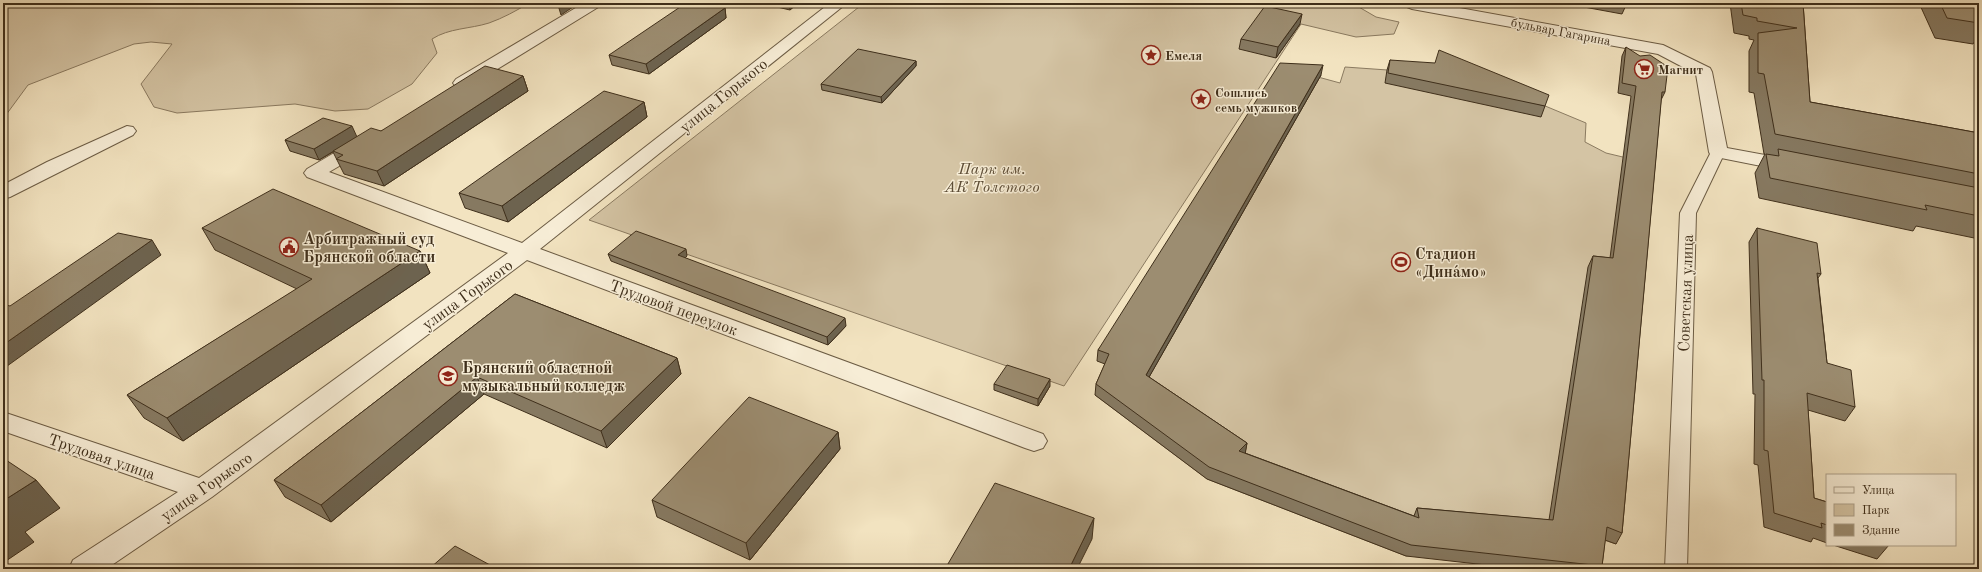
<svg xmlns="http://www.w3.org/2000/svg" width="1982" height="572" viewBox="0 0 1982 572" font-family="'Old Standard TT',serif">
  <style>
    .green { fill: #d4c4a4; stroke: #8a7a60 }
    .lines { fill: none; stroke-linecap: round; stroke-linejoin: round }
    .pedestrian-casing { stroke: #6c5c44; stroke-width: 2 }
    .minor-casing { stroke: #6c5c44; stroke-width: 2 }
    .pedestrian { fill: #f7edd6; fill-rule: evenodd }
    .minor { fill: #f7edd6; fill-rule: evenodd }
    .wall { fill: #867961; stroke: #3f2f1b }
    .shaded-wall { fill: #6d634f; stroke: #3f2f1b }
    .building { fill: #9c8d71; stroke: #3f2f1b }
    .labels { text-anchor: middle; stroke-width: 3; stroke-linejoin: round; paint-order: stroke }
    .far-street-label { font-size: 13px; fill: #3f2f1b; stroke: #f7edd6 }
    .far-poi-label { font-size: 13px; font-weight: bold; fill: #3f2f1b; stroke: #f7edd6; text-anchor: start }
    .street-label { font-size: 16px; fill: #3f2f1b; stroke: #f7edd6 }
    .park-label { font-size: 16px; font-style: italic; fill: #5d4d36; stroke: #f7edd6 }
    .poi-label { font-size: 16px; font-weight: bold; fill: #3f2f1b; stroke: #f7edd6; text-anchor: start }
  </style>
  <rect width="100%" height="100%" fill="#f2e3c0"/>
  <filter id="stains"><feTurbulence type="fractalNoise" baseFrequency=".005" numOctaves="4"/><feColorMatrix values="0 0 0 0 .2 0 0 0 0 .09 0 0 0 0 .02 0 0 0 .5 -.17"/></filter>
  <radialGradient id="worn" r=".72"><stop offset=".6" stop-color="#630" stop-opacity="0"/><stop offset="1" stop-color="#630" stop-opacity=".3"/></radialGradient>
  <path class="green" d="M3 3H529C516 11 503 18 489 23 470 29 449 28 432 39L437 53 412 84 368 109 335 111 295 104 177 113 154 107 141 84 172 44 151 42 134 44 28 85 3 119Z
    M864 3H1352L1376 17 1399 22 1394 34 1356 37 1301 24 1064 386 589 220Z
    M1345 67 1416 72 1514 93 1586 123 1585 142 1606 153 1652 164 1616 544 1601 539 1406 556 1207 479 1095 395 1307 74 1340 83Z"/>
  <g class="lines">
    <g class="pedestrian-casing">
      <path id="pedestrian" d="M1718 148 1723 149 1725 152 1696 213 1687 569H1665L1680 213 1711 152 1713 149Z"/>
    </g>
    <g class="minor-casing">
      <path id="minor" d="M584 3H603L600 6 468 87 462 88 456 87 453 83 456 79Z
        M830 3H847L540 249 1043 434 1047 441 1043 448 1034 451 1025 448 527 260 212 497 106 569H69L73 560 178 492 3 431V412L199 478 508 253 307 177 304 173 307 169 356 140 363 138 370 140 372 144 370 148 329 172 522 243Z
        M1405 3H1432L1663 45 1710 68 1712 72 1727 148 1792 160 1799 162 1802 166 1799 170 1792 172 1711 156 1709 152 1696 74 1658 54 1412 9 1407 7Z
        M127 126 133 127 136 131 133 135 10 197 3 199V185L47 162Z"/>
    </g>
    <use href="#pedestrian" class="pedestrian"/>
    <use href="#minor" class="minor"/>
  </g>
  <path class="wall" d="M760 3H798L790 10Z
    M1574 3H1627L1622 14 1573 5Z
    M1730 3H1803L1810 102 1979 133V239L1916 226 1913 231 1759 198 1755 173 1765 154H1764L1754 93 1749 92V51L1754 40 1749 39V36L1734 33Z
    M1919 3H1974L1979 11V35L1973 44 1935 38Z
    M725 8 726 18 649 74 612 65 609 55Z
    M1300 24 1276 58 1239 49 1241 39Z
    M1626 47 1665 92 1661 100 1622 533 1616 544 1605 540 1602 566 1600 569H1522L1406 556 1207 479 1095 395 1096 384 1105 364 1097 361 1098 350 1321 75 1149 377 1247 443 1245 453 1414 516 1417 508 1549 520 1588 267 1593 256 1610 258 1631 96 1618 93 1622 56Z
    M1390 60 1545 106 1541 117 1385 83 1387 70Z
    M916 61V66L882 103 822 90 821 84Z
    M523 76 528 91 384 186 344 174 333 152 319 160 290 151 285 140 357 137 381 131Z
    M644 102 647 117 508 222 465 208 459 193Z
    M202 228 420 251 430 273 183 441 144 418 127 395 297 289 215 250Z
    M1757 228 1821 274 1818 278 1827 363 1855 407 1845 421 1808 410 1814 498 1827 502V543L1813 538 1811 542 1764 527 1758 465 1754 464 1755 394H1753L1749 242Z
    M608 254 687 256 685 258 846 326 828 345 611 261Z
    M515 294 677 358 681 374 607 448 484 394 331 522 285 497 274 480Z
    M994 384 1050 386 1038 406 994 390Z
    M838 432 840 449 750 560 657 517 652 500Z
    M1833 545H1889L1877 559Z"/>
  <path class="shaded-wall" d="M561 3H579L561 15 558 5Z
    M789 3H798L790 10Z
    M725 8 726 18 649 74 646 64Z
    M1302 14 1300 24 1276 58 1278 47Z
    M916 61V66L882 103 881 97Z
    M1323 65 1321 75 1144 386 1146 375Z
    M523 76 528 91 384 186 377 171Z
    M644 102 647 117 508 222 502 206Z
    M352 126 357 137 319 160 314 149Z
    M152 240 161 255 3 369V345Z
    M686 249 687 256 680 263 678 255Z
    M420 251 430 273 183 441 167 418Z
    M845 318 846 326 828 345 827 337Z
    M677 358 681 374 607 448 601 431Z
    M477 377 484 394 331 522 321 505Z
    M1050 379V386L1038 406V399Z
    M838 432 840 449 750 560 746 543Z
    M1247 443 1245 455 1239 451Z
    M36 480 60 508 25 532 34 542 3 563V501Z
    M1094 518 1092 539 1077 569H1069Z
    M490 565 492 569H486Z"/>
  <path class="building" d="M686 3H701L725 8 646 64 609 55Z
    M1741 3H1803L1810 102 1979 133V174L1775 134 1764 74 1758 73V33L1797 28 1757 21V18L1743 15Z
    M1940 3H1974L1979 11V23L1947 18Z
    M1265 6 1302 14 1278 47 1241 39Z
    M1626 47 1640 56 1650 55 1668 67 1665 92H1662L1622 533 1607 527 1602 566 1411 545 1209 467 1096 384 1109 354 1098 350 1280 63 1323 65 1146 375 1247 443 1239 451 1419 518 1417 508 1553 520 1593 256 1613 258 1636 86 1622 83Z
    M858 49 916 61 881 97 821 84Z
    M1439 50 1549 95 1545 106 1388 73 1390 60 1435 63Z
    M485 66 523 76 377 171 336 159 343 155 333 151 371 128 381 131Z
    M604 91 644 102 502 206 459 193Z
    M323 118 352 126 314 149 285 140Z
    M1778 149 1979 188V216L1925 205 1927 210 1770 178 1766 154 1779 156Z
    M273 189 420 251 167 418 127 395 312 279 202 228Z
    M1757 228 1817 243 1821 274 1817 273 1827 363 1851 370 1855 407 1807 393 1814 498 1827 502V525L1821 523 1822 528 1774 513 1768 451 1764 450V380H1762Z
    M636 231 686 249 678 255 845 318 827 337 608 254Z
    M118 233 152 240 3 345V304L10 306Z
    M515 294 677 358 601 431 477 377 321 505 274 480Z
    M1007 365 1050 379 1038 399 994 384Z
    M749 397 838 432 746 543 652 500Z
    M3 458 36 480 3 501Z
    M995 483 1094 518 1069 569H945Z
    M3 510 8 514 3 517Z
    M455 546 490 565 486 569H429Z"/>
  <defs>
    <g id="sight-ring" transform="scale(1)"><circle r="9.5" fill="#f7edd6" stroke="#8f2418" stroke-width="1.5"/><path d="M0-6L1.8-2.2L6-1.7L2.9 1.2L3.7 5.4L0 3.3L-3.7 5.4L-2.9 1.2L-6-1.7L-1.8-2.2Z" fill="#8f2418"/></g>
    <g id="supermarket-ring" transform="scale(1)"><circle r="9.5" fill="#f7edd6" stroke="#8f2418" stroke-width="1.5"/><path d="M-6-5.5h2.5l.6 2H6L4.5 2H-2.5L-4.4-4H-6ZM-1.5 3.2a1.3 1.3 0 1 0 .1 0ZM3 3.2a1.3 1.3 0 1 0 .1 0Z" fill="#8f2418"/></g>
    <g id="civic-ring" transform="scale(1)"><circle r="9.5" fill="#f7edd6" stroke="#8f2418" stroke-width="1.5"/><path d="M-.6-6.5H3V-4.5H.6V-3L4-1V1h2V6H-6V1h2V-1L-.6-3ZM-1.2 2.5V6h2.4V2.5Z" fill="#8f2418"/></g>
    <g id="stadium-ring" transform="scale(1)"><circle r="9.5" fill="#f7edd6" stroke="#8f2418" stroke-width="1.5"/><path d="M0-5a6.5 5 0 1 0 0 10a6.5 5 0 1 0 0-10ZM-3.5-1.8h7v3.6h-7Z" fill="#8f2418"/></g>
    <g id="university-ring" transform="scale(1)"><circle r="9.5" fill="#f7edd6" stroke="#8f2418" stroke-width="1.5"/><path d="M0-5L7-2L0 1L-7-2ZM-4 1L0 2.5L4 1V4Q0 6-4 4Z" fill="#8f2418"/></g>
  </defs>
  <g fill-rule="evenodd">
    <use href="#sight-ring" x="1151" y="55"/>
    <use href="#supermarket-ring" x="1644" y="69"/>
    <use href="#sight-ring" x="1201" y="99"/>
    <use href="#civic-ring" x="289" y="247"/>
    <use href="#stadium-ring" x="1401" y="262"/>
    <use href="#university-ring" x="448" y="376"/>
  </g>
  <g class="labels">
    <g class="far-street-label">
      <text transform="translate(1561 31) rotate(11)" y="5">бульвар Гагарина</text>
    </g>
    <g class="far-poi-label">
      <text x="1165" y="60">Емеля</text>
      <text x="1658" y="74">Магнит</text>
      <text x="1215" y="97">Сошлись<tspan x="1215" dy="15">семь мужиков</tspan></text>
    </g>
    <g class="street-label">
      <text transform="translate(723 95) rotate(-39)" y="6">улица Горького</text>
      <text transform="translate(1685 293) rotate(-88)" y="6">Советская улица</text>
      <text transform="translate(467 294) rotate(-36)" y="6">улица Горького</text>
      <text transform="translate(674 307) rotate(20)" y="6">Трудовой переулок</text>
      <text transform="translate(102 456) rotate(19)" y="6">Трудовая улица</text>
      <text transform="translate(206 486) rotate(-35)" y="6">улица Горького</text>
    </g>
    <g class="park-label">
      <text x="992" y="174">Парк им.<tspan x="992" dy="18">АК Толстого</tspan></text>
    </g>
    <g class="poi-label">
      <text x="303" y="244">Арбитражный суд<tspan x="303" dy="18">Брянской области</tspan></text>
      <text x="1415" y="259">Стадион<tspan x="1415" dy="18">«Дина́мо»</tspan></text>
      <text x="462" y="373">Брянский областной<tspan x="462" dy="18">музыкальный колледж</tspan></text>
    </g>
  </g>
  <rect width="1982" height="572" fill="none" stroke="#f2e3c0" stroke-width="16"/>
  <rect x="4" y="4" width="1974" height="564" fill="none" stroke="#3f2f1b" stroke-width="2"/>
  <rect x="8" y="8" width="1966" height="556" fill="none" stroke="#3f2f1b"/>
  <rect x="1826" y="474" width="130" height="72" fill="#f7edd6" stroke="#ada18b"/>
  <rect x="1834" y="487" width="20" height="6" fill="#f7edd6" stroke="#ada18b"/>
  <text x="1862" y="494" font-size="12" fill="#3f2f1b">Улица</text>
  <rect x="1834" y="504" width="20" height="12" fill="#d4c4a4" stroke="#ada18b"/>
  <text x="1862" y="514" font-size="12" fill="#3f2f1b">Парк</text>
  <rect x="1834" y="524" width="20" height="12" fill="#9c8d71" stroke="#ada18b"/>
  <text x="1862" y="534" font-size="12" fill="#3f2f1b">Здание</text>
  <rect width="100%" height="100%" filter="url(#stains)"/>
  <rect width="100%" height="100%" fill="url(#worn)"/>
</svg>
